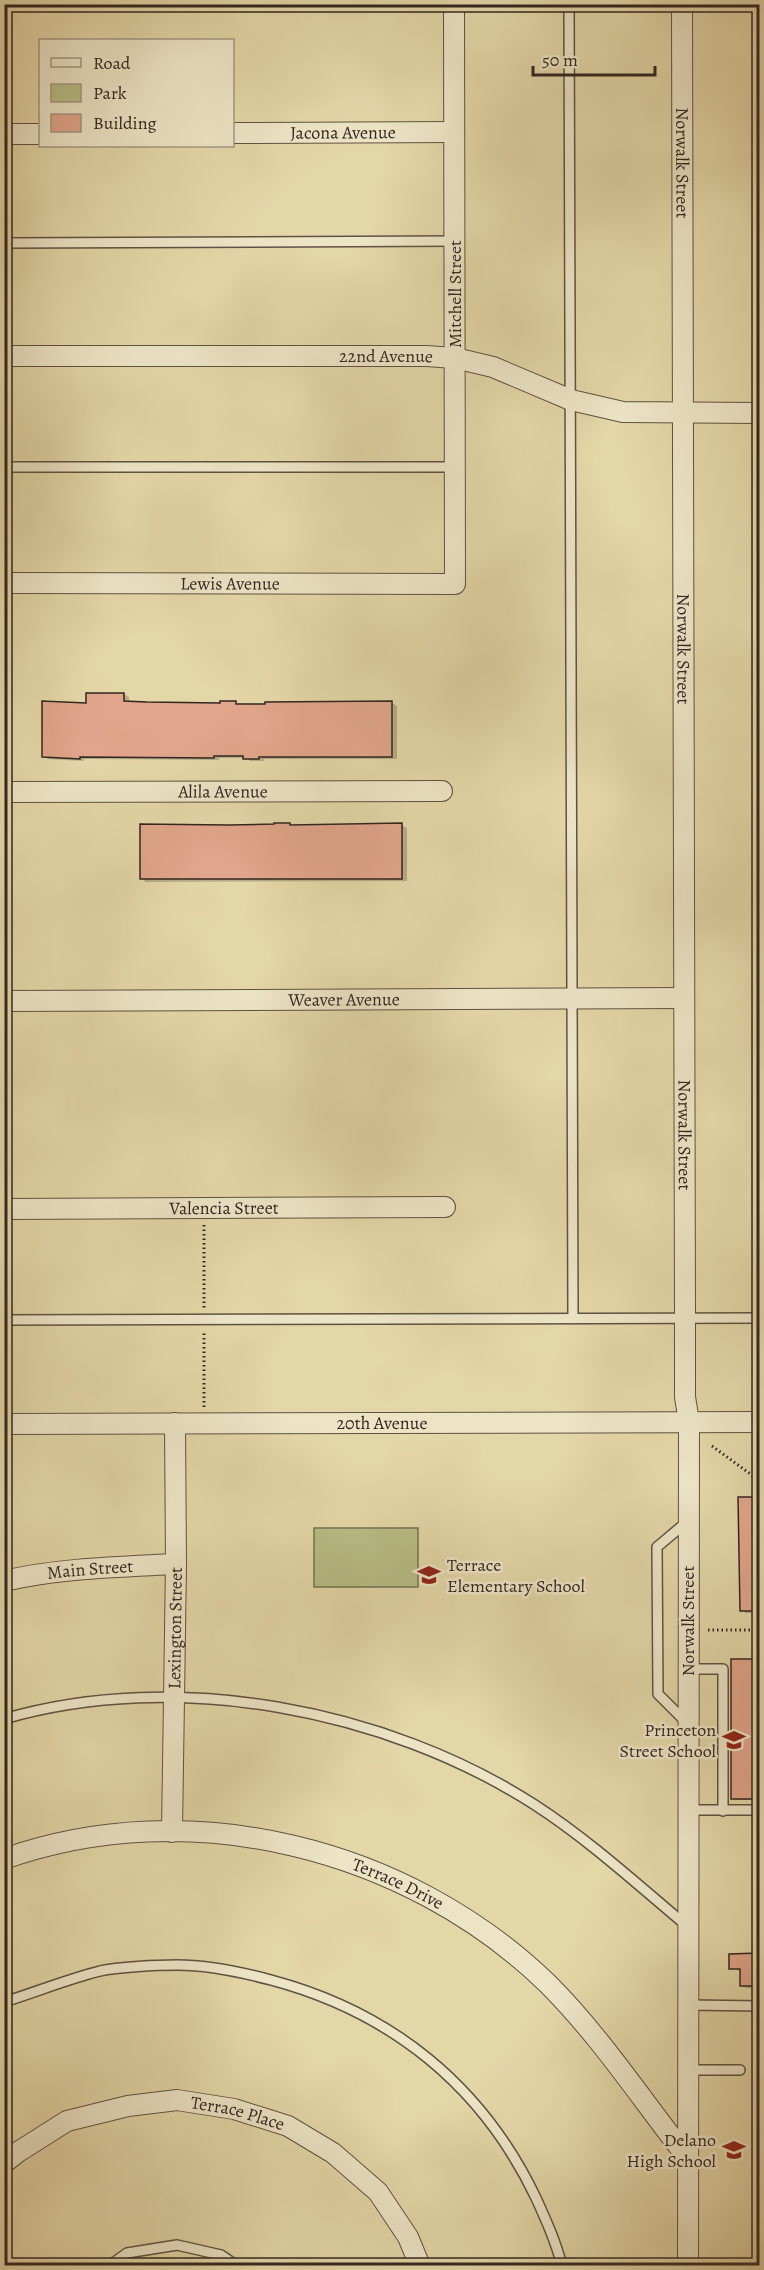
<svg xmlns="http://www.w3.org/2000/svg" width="764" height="2270" viewBox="0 0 764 2270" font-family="Alegreya,serif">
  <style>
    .green { fill: #b7bd85; stroke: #757253; stroke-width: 1.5 }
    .shadow { fill: #0003 }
    .building { fill: #e0a58a; stroke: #332621; stroke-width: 1.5 }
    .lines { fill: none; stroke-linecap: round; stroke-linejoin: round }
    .service-casing { stroke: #5f5242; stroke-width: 12 }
    .minor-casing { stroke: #5f5242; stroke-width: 22 }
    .path { stroke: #332621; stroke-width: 3; stroke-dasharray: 1.5 3; stroke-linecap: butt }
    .service { stroke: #ede4c6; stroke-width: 9 }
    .minor { stroke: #ede4c6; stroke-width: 20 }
    .labels { text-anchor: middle; stroke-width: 5; stroke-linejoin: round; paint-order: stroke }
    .street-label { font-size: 18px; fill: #332621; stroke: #ede4c6 }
    .poi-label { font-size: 18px; fill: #332621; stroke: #ede4c6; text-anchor: end }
  </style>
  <rect width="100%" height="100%" fill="#e3d6a7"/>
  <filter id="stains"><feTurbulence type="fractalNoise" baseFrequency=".00333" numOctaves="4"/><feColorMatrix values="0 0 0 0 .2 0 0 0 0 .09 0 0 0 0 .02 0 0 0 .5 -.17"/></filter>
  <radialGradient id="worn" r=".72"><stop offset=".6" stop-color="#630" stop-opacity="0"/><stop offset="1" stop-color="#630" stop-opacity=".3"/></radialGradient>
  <path class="green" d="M314 1528H418V1587H314Z"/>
  <path class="shadow" d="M88 694H124L129 697V703H235L240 705 267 706V703H392L397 706V759H264V761H250L245 758H219V760L84 759V761L48 759 43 756 88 705Z
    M402 825 407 828V881L146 882 141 879Z
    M740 1499H760V1613H746L741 1610Z
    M754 1660 757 1662V1751H760L757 1800H735L732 1798Z
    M730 1955H760V1988H746L741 1985V1971L730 1968Z"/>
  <path class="building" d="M86 693H124V701L147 702 220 703V701H236V704H265V702L392 701V757H259V759H243V756H214V758L80 757V759L42 757V701L86 703Z
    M274 823H290V825L402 823V879H140V824L229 825 274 824Z
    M738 1497H759V1611H740Z
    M731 1659H754L755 1750H759V1777H755V1799H731Z
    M759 1953V1986H740V1969H729V1954Z"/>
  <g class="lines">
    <g class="service-casing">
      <path id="service" d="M569 4 573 1319
        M4 243 455 241
        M4 467H456
        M4 1320 760 1318
        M688 1669H723V1811
        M4 1719C176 1669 386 1709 535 1805 589 1840 638 1885 687 1926
        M687 1723 658 1694 657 1547 688 1521
        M688 1810H760
        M4 2002C36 1992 68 1979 100 1971 118 1967 157 1965 177 1965 208 1965 241 1972 271 1980 391 2012 482 2085 536 2198 546 2220 556 2242 562 2266
        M688 2005 760 2006
        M688 2070H740
        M109 2266 127 2253 177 2245 221 2255 237 2266"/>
    </g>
    <g class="minor-casing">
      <g id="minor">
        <path id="s1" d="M682 4 685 1318V1397L689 1422 688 2266"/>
        <path id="s2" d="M232 133 454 132"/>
        <path d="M4 134H40"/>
        <path id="s3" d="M4 356H426L455 358 493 367 571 400 623 412 760 413"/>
        <path id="s4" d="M4 583 455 584 454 4"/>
        <path id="s5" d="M4 792 442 791"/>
        <path id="s6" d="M4 1001 684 998"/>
        <path id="s7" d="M4 1209 445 1207"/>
        <path id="s8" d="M4 1424 760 1422"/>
        <path id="s9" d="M4 1581C60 1568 119 1567 176 1564"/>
        <path id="s10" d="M172 1832 176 1564 175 1423"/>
        <path id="s11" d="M4 1859C190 1793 408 1848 548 1984 600 2036 642 2100 687 2157"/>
        <path id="s12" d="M4 2163 18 2152 67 2121 128 2106 177 2100 234 2109 288 2126 333 2153 378 2192 408 2237 420 2266"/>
      </g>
    </g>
    <path class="path" d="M204 1225V1308
      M204 1407V1333
      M712 1446 760 1481
      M708 1630H760"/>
    <use href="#service" class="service"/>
    <use href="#minor" class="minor"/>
  </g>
  <defs>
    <g id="school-bare" transform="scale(1.8)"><path d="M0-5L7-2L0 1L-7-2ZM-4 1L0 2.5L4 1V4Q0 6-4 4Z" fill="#8f2418" stroke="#ede4c6" stroke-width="2.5" paint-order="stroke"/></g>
  </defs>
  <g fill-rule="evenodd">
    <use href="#school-bare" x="429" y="1575"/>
    <use href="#school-bare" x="734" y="1740"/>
    <use href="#school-bare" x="734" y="2150"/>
  </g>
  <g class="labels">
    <g class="street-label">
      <text dy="6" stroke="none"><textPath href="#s2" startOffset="111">Jacona Avenue</textPath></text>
      <text dy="6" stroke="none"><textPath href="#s1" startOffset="159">Norwalk Street</textPath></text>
      <text transform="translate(455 294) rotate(-90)" y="6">Mitchell Street</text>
      <text dy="6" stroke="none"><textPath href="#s3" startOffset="382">22nd Avenue</textPath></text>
      <text dy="6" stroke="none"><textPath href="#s4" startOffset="226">Lewis Avenue</textPath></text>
      <text dy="6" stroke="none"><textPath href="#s1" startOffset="645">Norwalk Street</textPath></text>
      <text dy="6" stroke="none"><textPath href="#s5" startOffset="219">Alila Avenue</textPath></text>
      <text dy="6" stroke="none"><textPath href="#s6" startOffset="340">Weaver Avenue</textPath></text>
      <text dy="6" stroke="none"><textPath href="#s1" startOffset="1131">Norwalk Street</textPath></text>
      <text dy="6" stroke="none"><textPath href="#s7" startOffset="220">Valencia Street</textPath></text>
      <text dy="6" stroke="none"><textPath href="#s8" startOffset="378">20th Avenue</textPath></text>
      <text dy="6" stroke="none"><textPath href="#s9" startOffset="87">Main Street</textPath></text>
      <text transform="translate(688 1621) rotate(-90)" y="6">Norwalk Street</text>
      <text dy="6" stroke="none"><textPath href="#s10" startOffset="204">Lexington Street</textPath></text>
      <text dy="6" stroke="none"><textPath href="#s11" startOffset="405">Terrace Drive</textPath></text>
      <text dy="6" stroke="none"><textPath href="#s12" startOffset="250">Terrace Place</textPath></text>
    </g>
    <g class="poi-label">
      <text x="447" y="1571" text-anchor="start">Terrace<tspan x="447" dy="21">Elementary School</tspan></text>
      <text x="716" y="1736">Princeton<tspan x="716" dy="21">Street School</tspan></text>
      <text x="716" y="2146">Delano<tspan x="716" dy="21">High School</tspan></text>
    </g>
  </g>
  <rect width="764" height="2270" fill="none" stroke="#e3d6a7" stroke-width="24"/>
  <rect x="6" y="6" width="752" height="2258" fill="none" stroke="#332621" stroke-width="3"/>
  <rect x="12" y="12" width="740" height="2246" fill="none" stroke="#332621" stroke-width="1.5"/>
  <rect x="39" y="39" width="195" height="108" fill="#ede4c6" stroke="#a39884" stroke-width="1.5"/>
  <rect x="51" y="58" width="30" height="9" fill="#ede4c6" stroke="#a39884" stroke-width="1.5"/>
  <text x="93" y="69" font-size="18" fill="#332621">Road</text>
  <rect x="51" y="84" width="30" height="18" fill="#b7bd85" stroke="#a39884" stroke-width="1.5"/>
  <text x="93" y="99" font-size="18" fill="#332621">Park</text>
  <rect x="51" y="114" width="30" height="18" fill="#e0a58a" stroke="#a39884" stroke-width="1.5"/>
  <text x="93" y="129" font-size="18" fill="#332621">Building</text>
  <path d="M533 66v9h122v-9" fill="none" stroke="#332621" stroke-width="3"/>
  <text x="542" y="66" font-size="18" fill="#332621" stroke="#ede4c6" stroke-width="4.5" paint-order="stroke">50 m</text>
  <rect width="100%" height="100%" filter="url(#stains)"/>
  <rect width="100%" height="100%" fill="url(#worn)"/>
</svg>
